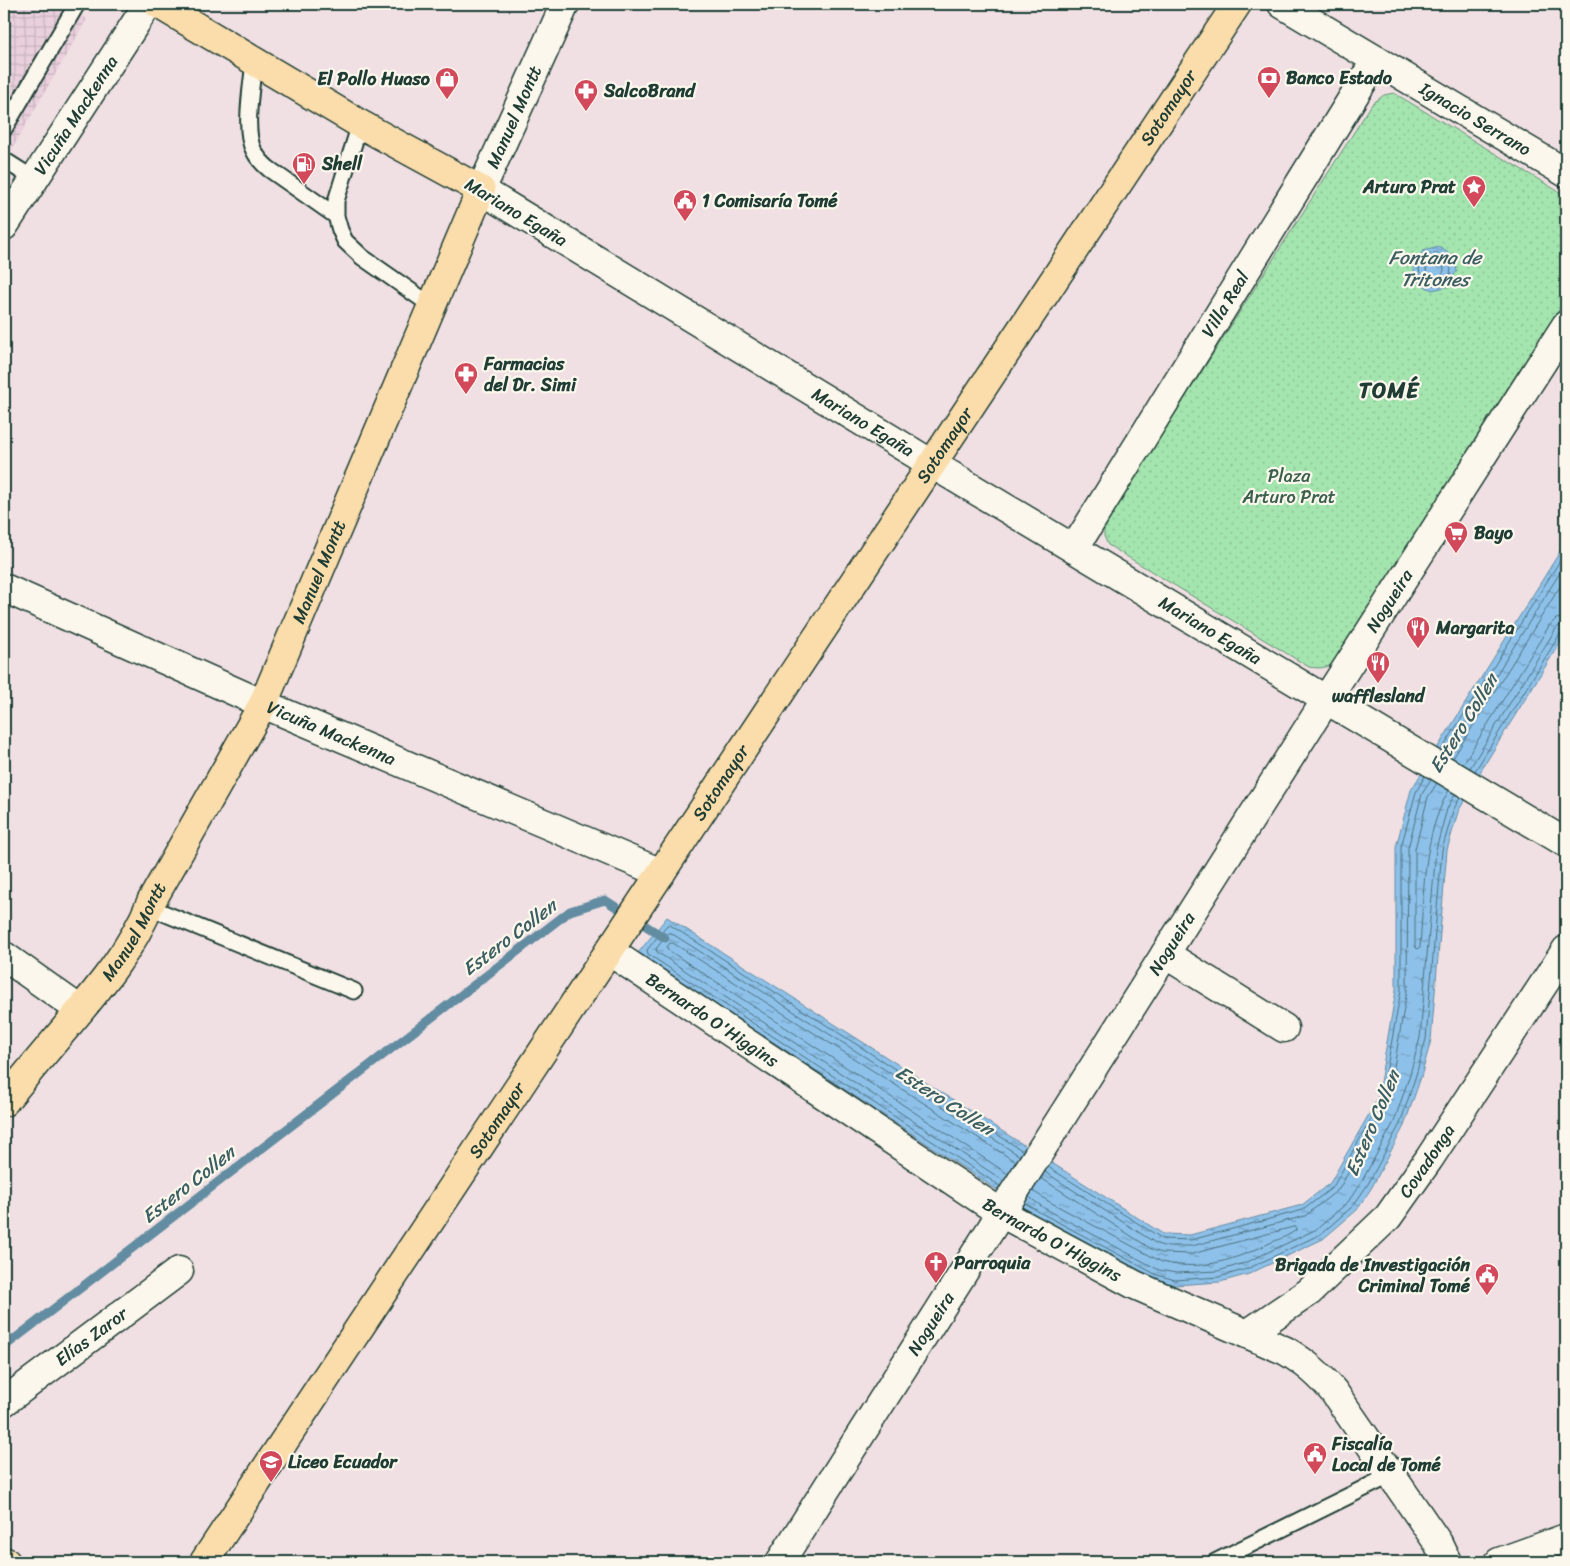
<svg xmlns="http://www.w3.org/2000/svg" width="1570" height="1566" viewBox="0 0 1570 1566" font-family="Sriracha,sans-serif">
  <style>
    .industrial { fill: url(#industrial-grid) }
    .grass { fill: url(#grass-dots); stroke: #629172 }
    .water { fill: url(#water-ripples); stroke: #628ca1 }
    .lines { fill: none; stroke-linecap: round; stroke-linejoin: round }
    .shore { stroke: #4b727d; stroke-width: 1 }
    .stream { stroke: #628ca1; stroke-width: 9 }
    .lane-casing { stroke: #1f3d34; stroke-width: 19 }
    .street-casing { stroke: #1f3d34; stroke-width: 31 }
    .secondary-casing { stroke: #1f3d34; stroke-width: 31 }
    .primary-casing { stroke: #1f3d34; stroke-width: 31 }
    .lane { stroke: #fbf7ec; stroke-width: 15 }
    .street { stroke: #fbf7ec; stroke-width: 28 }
    .secondary { stroke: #fbf7ec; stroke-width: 28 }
    .primary { stroke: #fbddab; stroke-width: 28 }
    .labels { text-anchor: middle; stroke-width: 4.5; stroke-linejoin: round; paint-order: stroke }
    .poi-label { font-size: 18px; font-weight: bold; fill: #1f3d34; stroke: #fbf7ec; text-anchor: start }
    .street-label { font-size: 18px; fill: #1f3d34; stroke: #fbf7ec }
    .park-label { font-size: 18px; fill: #3a5f4d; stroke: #fbf7ec }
    .water-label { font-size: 19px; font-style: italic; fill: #3b5e62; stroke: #fbf7ec }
    .district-label { font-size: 22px; font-weight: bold; letter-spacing: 1px; fill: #1f3d34; stroke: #fbf7ec }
  </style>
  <defs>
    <pattern id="industrial-grid" width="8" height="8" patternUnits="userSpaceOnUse" patternTransform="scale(1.25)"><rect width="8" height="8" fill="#ead0dd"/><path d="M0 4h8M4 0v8" fill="none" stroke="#c8b4be"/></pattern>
    <pattern id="grass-dots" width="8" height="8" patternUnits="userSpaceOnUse" patternTransform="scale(1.25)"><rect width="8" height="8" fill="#a4e5af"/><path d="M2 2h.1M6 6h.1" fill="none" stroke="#8dc597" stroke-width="1.8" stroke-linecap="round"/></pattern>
    <pattern id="water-ripples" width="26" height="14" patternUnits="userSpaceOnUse" patternTransform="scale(1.25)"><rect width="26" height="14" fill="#8ec1ea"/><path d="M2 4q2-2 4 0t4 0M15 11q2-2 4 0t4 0" fill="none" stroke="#739ebe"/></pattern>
  </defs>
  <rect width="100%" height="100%" fill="#f1e0e3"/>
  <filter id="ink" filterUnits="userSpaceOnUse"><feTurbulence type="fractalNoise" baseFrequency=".02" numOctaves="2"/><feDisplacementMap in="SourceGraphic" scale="10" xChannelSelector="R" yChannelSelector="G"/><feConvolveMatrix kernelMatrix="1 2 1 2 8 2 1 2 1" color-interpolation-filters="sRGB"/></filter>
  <g filter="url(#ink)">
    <path class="industrial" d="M4 4H63L87 19 4 163Z"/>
    <path class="grass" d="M1394 93 1566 196V299L1338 660C1328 668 1322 669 1309 667L1108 545 1104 536V525L1372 104 1384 95Z"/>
    <path class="water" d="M1439 247 1453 256 1457 271 1446 287 1432 290 1417 282 1413 266 1423 251Z
      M1566 542V633L1485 764 1458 812 1447 850 1431 1040 1421 1077 1404 1126 1372 1187 1357 1210 1323 1239 1249 1274 1220 1282 1175 1285 1156 1280 1038 1217 638 953 667 917 1163 1234 1190 1235 1302 1205 1330 1183 1377 1100 1396 990V847L1411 790Z"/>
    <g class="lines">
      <path class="shore" d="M1419 269a16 16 0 1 1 32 0a16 16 0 1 1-32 0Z
        M1426 269a9 9 0 1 1 18 0a9 9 0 1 1-18 0Z
        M1441 751 1566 551
        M1447 754 1566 563
        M1453 758 1566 577
        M1463 764 1549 626 1556 619 1566 617
        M1470 768 1555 630 1559 626 1566 625
        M1475 771 1560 634 1563 631H1566
        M1437 783 1428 797 1415 849V946L1417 949 1420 947C1424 894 1422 837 1449 790
        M1048 1167 1163 1239 1191 1240 1303 1210 1333 1187 1381 1101 1401 990V847L1416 792 1425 776
        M1045 1172 1157 1244 1163 1246H1192L1305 1216 1339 1189 1388 1103 1407 990 1408 848 1422 794 1431 780
        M1008 1174 668 950 667 947 670 943H673L1016 1162
        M1004 1181 657 952 656 949 668 933H671L1020 1156
        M1000 1186 648 954 647 950 667 925H670L1023 1151
        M1033 1191 1048 1201 1162 1262C1202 1272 1237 1259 1272 1242 1280 1239 1290 1235 1296 1230V1227H1293L1192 1254 1162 1253 1153 1250 1041 1178
        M1029 1197 1044 1208 1159 1270 1176 1273 1218 1271 1245 1263 1317 1229 1348 1202 1362 1181 1394 1122 1410 1074 1420 1038 1436 849 1447 809 1455 794
        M1025 1203 1041 1213 1157 1275 1175 1280 1219 1277 1247 1269 1321 1234 1353 1206 1368 1184 1400 1124 1416 1075 1426 1039 1442 850 1453 811 1460 797"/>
      <path class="stream" d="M4 1347 570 911 605 900 665 938"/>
      <g class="lane-casing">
        <path id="lane" d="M254 61C252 84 243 132 254 151 258 159 263 164 269 169L336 216
          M360 124 336 201V216L340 230 345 241 362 257 432 306
          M4 129 77 4
          M4 160 34 179
          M149 907 354 991
          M1215 1562 1391 1475"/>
      </g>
      <g class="street-casing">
        <g id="street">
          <path id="s1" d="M4 226 148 4"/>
          <path id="s2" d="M1074 549 1376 60"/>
          <path id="s3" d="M4 588 263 704 661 873"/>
          <path d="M1165 954 1284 1028"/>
          <path d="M4 956 80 1010"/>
          <path id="s4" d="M1247 1334 1309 1292 1388 1217 1429 1159 1566 950"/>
          <path id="s5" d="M4 1402 179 1271"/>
          <path d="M1499 1562 1566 1538"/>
        </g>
      </g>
      <g class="secondary-casing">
        <g id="secondary">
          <path id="s6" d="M565 4 481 190 932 464 1566 843"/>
          <path id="s7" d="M1282 4 1566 173"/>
          <path id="s8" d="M609 951 1001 1213 1135 1285 1286 1351C1306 1363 1319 1374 1334 1392L1438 1543 1447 1562"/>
          <path id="s9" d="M780 1562 1326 700 1566 325"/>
        </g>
      </g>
      <g class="primary-casing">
        <g id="primary">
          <path id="s10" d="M4 1102C25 1076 46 1051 68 1025 100 987 132 949 151 902L263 704 481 190 360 124 158 4"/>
          <path d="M4 1561 6 1562"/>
          <path id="s11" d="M204 1562 1237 4"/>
        </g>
      </g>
      <use href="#lane" class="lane"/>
      <use href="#street" class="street"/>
      <use href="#secondary" class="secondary"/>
      <use href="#primary" class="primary"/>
    </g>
  </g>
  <defs>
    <g id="bank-pin" transform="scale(1.25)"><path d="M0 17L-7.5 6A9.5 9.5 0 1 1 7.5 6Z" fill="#d1495b" stroke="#fbf7ec"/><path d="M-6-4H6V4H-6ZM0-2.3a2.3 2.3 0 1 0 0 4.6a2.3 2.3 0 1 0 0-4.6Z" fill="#fff"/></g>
    <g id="shop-pin" transform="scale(1.25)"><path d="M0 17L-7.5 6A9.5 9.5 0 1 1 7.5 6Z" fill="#d1495b" stroke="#fbf7ec"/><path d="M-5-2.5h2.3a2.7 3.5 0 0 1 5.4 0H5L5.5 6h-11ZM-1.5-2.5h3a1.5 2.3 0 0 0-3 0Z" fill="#fff"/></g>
    <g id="pharmacy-pin" transform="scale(1.25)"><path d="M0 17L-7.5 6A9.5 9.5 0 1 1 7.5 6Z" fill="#d1495b" stroke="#fbf7ec"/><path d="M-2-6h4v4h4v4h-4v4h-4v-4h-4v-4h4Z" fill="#fff"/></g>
    <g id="fuel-pin" transform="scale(1.25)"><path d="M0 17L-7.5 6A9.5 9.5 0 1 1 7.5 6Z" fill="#d1495b" stroke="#fbf7ec"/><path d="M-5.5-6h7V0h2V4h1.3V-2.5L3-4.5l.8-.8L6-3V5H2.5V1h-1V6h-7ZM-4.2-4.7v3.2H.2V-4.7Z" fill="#fff"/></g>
    <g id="sight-pin" transform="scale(1.25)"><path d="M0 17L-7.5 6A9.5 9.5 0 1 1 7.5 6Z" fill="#d1495b" stroke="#fbf7ec"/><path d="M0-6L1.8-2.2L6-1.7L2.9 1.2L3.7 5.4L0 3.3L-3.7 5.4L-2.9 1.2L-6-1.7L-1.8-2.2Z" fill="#fff"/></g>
    <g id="civic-pin" transform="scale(1.25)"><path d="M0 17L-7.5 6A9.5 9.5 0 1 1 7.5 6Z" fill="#d1495b" stroke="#fbf7ec"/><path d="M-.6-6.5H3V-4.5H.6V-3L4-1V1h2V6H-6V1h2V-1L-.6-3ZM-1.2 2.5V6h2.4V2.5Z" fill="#fff"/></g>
    <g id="supermarket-pin" transform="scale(1.25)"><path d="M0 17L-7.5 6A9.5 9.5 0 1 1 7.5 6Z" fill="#d1495b" stroke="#fbf7ec"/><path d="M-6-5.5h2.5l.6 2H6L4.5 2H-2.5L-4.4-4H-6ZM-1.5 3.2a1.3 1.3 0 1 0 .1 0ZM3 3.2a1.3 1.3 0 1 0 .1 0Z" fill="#fff"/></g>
    <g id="restaurant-pin" transform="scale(1.25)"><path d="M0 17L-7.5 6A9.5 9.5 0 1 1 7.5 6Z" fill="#d1495b" stroke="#fbf7ec"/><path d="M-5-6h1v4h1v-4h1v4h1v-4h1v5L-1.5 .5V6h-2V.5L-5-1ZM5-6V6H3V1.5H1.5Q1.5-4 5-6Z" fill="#fff"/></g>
    <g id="church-pin" transform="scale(1.25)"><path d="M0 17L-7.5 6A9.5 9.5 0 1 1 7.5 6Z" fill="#d1495b" stroke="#fbf7ec"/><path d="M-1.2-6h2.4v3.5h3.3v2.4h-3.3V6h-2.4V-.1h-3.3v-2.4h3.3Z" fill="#fff"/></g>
    <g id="school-pin" transform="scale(1.25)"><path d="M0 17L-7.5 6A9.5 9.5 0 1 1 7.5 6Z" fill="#d1495b" stroke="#fbf7ec"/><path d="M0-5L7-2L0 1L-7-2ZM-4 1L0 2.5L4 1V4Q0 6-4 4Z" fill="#fff"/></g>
  </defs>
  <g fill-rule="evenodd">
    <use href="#bank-pin" x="1269" y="78"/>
    <use href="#shop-pin" x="447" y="79"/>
    <use href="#pharmacy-pin" x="586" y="91"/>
    <use href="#fuel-pin" x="304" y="164"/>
    <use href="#sight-pin" x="1474" y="187"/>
    <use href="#civic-pin" x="685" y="201"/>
    <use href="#pharmacy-pin" x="466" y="374"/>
    <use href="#supermarket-pin" x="1456" y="533"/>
    <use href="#restaurant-pin" x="1418" y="628"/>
    <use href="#restaurant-pin" x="1378" y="663"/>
    <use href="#church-pin" x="936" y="1263"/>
    <use href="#civic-pin" x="1487" y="1275"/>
    <use href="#civic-pin" x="1315" y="1454"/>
    <use href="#school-pin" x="271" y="1462"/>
  </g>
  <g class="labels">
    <g class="poi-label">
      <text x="1286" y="84">Banco Estado</text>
      <text x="430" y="85" text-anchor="end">El Pollo Huaso</text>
      <text x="604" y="97">SalcoBrand</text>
      <text x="322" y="170">Shell</text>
      <text x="1456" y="193" text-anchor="end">Arturo Prat</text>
      <text x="702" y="207">1 Comisaría Tomé</text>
      <text x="484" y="370">Farmacias<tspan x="484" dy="21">del Dr. Simi</tspan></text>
      <text x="1474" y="539">Bayo</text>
      <text x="1436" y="634">Margarita</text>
      <text x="1378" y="702" text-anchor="middle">wafflesland</text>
      <text x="954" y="1269">Parroquia</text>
      <text x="1470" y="1271" text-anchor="end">Brigada de Investigación<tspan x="1470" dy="21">Criminal Tomé</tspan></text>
      <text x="1332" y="1450">Fiscalía<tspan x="1332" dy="21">Local de Tomé</tspan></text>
      <text x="288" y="1468">Liceo Ecuador</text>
    </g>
    <g class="street-label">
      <text dy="6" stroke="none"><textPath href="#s11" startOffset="1745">Sotomayor</textPath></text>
      <text dy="6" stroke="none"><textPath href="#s1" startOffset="132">Vicuña Mackenna</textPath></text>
      <text transform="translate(514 117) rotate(-66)" y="6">Manuel Montt</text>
      <text dy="6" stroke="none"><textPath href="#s7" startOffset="225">Ignacio Serrano</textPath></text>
      <text transform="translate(516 212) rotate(31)" y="6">Mariano Egaña</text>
      <text dy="6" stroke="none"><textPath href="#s2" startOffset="288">Villa Real</textPath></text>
      <text dy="6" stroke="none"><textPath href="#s6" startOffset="651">Mariano Egaña</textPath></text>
      <text dy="6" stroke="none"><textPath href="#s11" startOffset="1340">Sotomayor</textPath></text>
      <text dy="6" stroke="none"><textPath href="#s10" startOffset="620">Manuel Montt</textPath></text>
      <text dy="6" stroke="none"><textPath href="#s9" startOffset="1138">Nogueira</textPath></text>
      <text dy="6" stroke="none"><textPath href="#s6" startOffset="1056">Mariano Egaña</textPath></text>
      <text dy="6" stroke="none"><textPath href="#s3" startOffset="358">Vicuña Mackenna</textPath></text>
      <text dy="6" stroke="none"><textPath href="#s11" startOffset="935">Sotomayor</textPath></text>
      <text dy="6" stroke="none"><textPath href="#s10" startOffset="215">Manuel Montt</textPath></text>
      <text dy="6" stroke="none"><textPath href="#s9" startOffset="732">Nogueira</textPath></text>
      <text dy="6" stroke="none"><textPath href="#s8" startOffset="124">Bernardo O'Higgins</textPath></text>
      <text dy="6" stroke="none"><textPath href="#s11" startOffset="530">Sotomayor</textPath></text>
      <text dy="6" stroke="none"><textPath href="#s4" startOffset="252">Covadonga</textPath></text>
      <text dy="6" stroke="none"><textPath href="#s8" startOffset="529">Bernardo O'Higgins</textPath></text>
      <text dy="6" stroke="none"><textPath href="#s9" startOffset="282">Nogueira</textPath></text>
      <text dy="6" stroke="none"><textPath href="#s5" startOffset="109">Elías Zaror</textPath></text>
    </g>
    <g class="park-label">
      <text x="1289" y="482">Plaza<tspan x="1289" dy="21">Arturo Prat</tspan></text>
    </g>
    <g class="water-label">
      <text x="1435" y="264">Fontana de<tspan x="1435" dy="22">Tritones</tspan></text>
      <text transform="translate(1463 723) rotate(-58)" y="7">Estero Collen</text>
      <text transform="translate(509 937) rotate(-37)" y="7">Estero Collen</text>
      <text transform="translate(945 1100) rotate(33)" y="7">Estero Collen</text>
      <text transform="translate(1372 1123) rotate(-67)" y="7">Estero Collen</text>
      <text transform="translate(188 1184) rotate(-38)" y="7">Estero Collen</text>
    </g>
    <g class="district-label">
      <text x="1389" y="398">TOMÉ</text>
    </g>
  </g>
  <rect width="1570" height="1566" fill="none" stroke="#fbf7ec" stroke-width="20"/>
  <rect x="10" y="10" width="1550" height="1546" fill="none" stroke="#1f3d34" stroke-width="2" filter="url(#ink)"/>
</svg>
